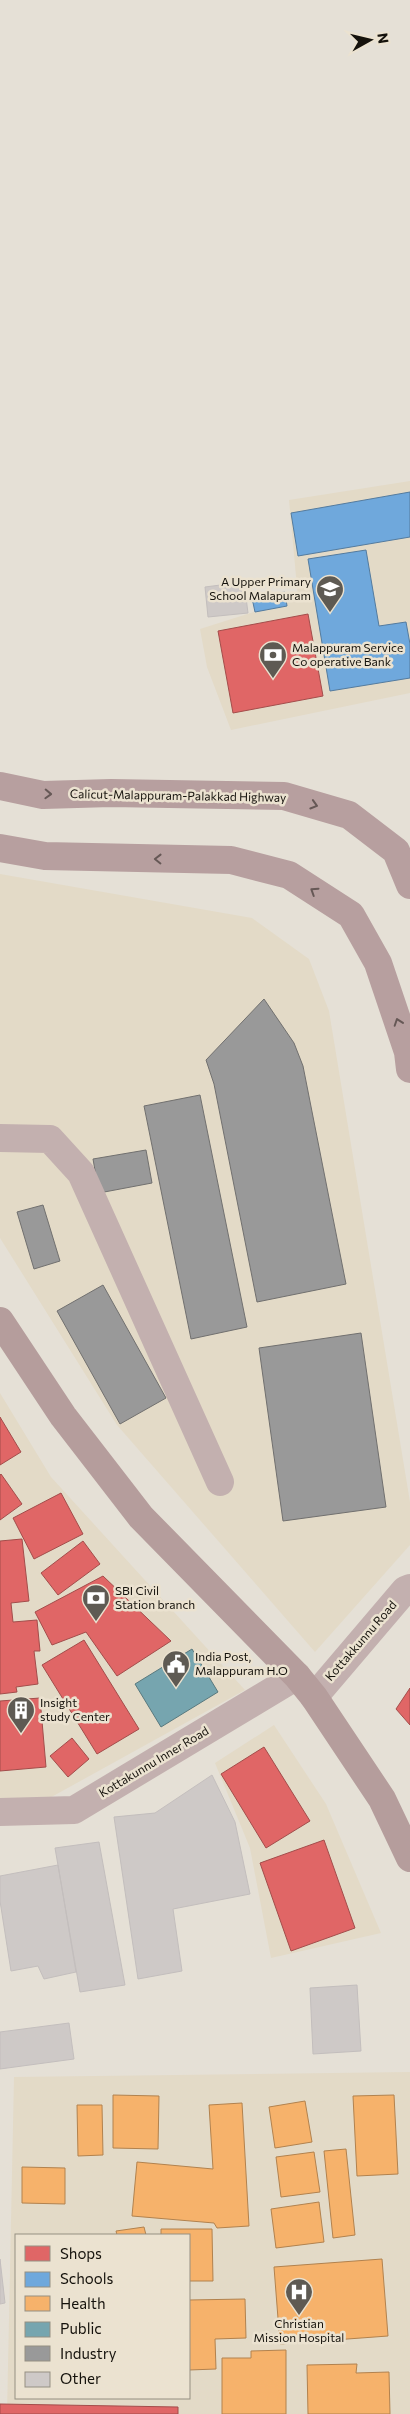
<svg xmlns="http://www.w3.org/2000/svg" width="410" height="2414" viewBox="0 0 410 2414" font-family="Commissioner,sans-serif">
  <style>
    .built { fill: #e3dac7; fill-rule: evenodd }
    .shops { fill: #e06666; stroke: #a34d4b }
    .schools { fill: #6fa8dc; stroke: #547b9e }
    .health { fill: #f6b26b; stroke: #b2824e }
    .public { fill: #76a5af; stroke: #59797e }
    .industry { fill: #999; stroke: #71706f }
    .building { fill: #cec9c7; stroke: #c3bebd }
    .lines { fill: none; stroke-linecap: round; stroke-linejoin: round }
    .minor { stroke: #c3b0af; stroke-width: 28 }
    .major { stroke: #b59d9c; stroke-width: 28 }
    .highway { stroke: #b79f9f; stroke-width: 28 }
    .oneway { stroke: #665856 }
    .labels { text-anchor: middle; stroke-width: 5; stroke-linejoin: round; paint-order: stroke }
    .poi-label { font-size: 12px; fill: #15120c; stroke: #ebe2d0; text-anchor: start }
    .street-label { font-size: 12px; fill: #15120c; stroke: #ebe2d0 }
  </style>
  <rect width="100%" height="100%" fill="#e5e0d6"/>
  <path class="built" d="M410 481V693L231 730 207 667 200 629 298 598 289 500Z
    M0 874 252 918 309 959 329 1011 410 1502V1545L315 1652 117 1425 0 1238Z
    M0 1393 51 1477 245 1690 46 1800 0 1802Z
    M274 1725 326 1804 381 1933 271 1958 250 1848 215 1763Z
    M410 2072V2414H7L14 2077ZM16 2235H189V2398H16Z"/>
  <path class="shops" d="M308 614 323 696 233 713 218 631Z
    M0 1417 21 1452 0 1465Z
    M1 1474 22 1504 0 1520V1475Z
    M61 1493 83 1534 34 1559 13 1518Z
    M22 1539 29 1601 11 1603 13 1622 37 1620 40 1651H34L38 1684 16 1687 17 1692 0 1694V1541Z
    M83 1541 100 1564 58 1595 41 1573Z
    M103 1576 171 1641 117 1676 86 1632 52 1645 35 1612Z
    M84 1640 139 1729 97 1754 42 1665Z
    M410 1688V1725L396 1709Z
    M40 1698 46 1767 0 1771V1701Z
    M72 1738 89 1759 68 1777 50 1756Z
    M264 1747 310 1821 266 1848 221 1774Z
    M324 1840 355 1928 291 1951 260 1863Z
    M0 2404 178 2407V2414H0Z"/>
  <path class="schools" d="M410 492V537L298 556 291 513Z
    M366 550 379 626 406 622 410 644V678L330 691 308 559Z
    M285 592 287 606 255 612 252 598Z"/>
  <path class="health" d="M113 2095 159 2096 158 2149 113 2148Z
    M394 2095 398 2174 357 2176 353 2096Z
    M305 2101 312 2142 275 2148 269 2107Z
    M242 2103 249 2226 217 2228 214 2223 132 2216 137 2162 213 2169 209 2105Z
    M77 2105H102L103 2155 78 2156Z
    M346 2149 355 2235 333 2238 324 2151Z
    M314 2152 320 2192 281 2197 276 2157Z
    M22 2167 65 2168V2204L22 2203Z
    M319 2202 324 2242 276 2248 271 2209Z
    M144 2227 146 2235H117L116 2231Z
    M161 2229H212L213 2281H189V2235H161Z
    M382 2259 388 2336 280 2344 274 2267Z
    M245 2299 246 2338 215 2339 216 2369 189 2370V2300Z
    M286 2350V2414H222V2358H251V2351Z
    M357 2364 356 2373 389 2372 390 2414H308L307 2365Z"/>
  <path class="public" d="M192 1649 218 1692 161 1727 135 1684Z"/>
  <path class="industry" d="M264 999 294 1043 303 1066 346 1284 257 1302 214 1084 206 1060Z
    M200 1095 247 1327 191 1339 144 1106Z
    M146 1150 152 1183 99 1193 93 1159Z
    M43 1205 60 1261 34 1269 17 1212Z
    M103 1285 166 1398 120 1424 57 1311Z
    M361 1333 386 1507 283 1521 259 1348Z"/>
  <path class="building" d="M244 582 248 613 208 617 205 587Z
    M212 1775 235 1822 250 1894 173 1909 182 1971 138 1979 114 1817 155 1813Z
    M99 1842 125 1985 80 1992 55 1848Z
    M58 1865 76 1972 44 1979 38 1966 11 1971 0 1901V1876Z
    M357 1985 361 2051 313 2054 310 1988Z
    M69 2023 74 2059 0 2069V2032Z
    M0 2259 5 2303 0 2304Z"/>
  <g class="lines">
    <path class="minor" d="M0 1138 50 1139 81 1173 220 1482
      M314 1697 405 1590 410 1588
      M0 1812 74 1810 297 1676"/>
    <path class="major" d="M0 1321 63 1416 141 1517 297 1676 314 1697 382 1799 410 1858"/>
    <path class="highway" d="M0 786 43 795 111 793 284 796 349 815 396 851 410 885
      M0 848 45 856 231 860 289 875 351 915 378 963 408 1052 410 1069"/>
  </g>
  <defs><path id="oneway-chevron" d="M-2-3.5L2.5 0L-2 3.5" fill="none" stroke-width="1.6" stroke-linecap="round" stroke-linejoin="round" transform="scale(1.25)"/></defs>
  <g class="oneway">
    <use href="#oneway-chevron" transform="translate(48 794) rotate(2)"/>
    <use href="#oneway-chevron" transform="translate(314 805) rotate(17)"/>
    <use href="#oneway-chevron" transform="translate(158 859) rotate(-179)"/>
    <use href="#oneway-chevron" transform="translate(314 891) rotate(-147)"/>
    <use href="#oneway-chevron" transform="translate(398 1022) rotate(-109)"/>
  </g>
  <defs>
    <g id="school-pin" transform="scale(1.4375)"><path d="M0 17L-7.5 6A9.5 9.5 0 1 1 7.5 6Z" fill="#5e5a53" stroke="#ebe2d0"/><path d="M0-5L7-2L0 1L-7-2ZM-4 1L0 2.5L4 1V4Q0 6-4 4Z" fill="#fff"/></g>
    <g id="bank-pin" transform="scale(1.4375)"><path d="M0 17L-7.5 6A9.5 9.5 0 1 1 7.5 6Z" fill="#5e5a53" stroke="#ebe2d0"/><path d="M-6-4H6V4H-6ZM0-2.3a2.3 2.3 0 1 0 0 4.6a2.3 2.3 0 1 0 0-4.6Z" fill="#fff"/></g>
    <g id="civic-pin" transform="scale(1.4375)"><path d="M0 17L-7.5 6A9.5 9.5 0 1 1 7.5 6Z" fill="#5e5a53" stroke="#ebe2d0"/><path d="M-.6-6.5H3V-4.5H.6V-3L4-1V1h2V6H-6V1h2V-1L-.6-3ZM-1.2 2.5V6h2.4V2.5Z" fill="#fff"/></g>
    <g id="building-pin" transform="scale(1.4375)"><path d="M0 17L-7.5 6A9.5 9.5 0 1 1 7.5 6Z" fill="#5e5a53" stroke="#ebe2d0"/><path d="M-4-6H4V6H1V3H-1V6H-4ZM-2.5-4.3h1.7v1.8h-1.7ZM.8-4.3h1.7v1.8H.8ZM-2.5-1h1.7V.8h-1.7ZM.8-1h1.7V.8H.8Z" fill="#fff"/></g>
    <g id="hospital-pin" transform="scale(1.4375)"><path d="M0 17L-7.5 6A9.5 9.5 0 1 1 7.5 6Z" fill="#5e5a53" stroke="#ebe2d0"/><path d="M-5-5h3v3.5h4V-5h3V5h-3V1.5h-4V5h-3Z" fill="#fff"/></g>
  </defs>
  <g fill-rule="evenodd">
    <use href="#school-pin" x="330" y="589"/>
    <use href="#bank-pin" x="273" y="655"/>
    <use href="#bank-pin" x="96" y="1598"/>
    <use href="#civic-pin" x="176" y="1664"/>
    <use href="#building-pin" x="21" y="1710"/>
    <use href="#hospital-pin" x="299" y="2292"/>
  </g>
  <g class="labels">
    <g class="poi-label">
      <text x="311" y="586" text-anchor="end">A Upper Primary<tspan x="311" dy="14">School Malapuram</tspan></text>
      <text x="292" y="652">Malappuram Service<tspan x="292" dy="14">Co operative Bank</tspan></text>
      <text x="115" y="1595">SBI Civil<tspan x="115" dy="14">Station branch</tspan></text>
      <text x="195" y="1661">India Post,<tspan x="195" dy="14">Malappuram H.O</tspan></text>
      <text x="40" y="1707">Insight<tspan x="40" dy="14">study Center</tspan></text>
      <text x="299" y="2328" text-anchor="middle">Christian<tspan x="299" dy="14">Mission Hospital</tspan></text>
    </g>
    <g class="street-label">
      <text transform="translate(178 796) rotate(1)" y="4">Calicut-Malappuram-Palakkad Highway</text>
      <text transform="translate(361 1641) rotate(-49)" y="4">Kottakkunnu Road</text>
      <text transform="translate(154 1762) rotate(-31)" y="4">Kottakunnu Inner Road</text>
    </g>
  </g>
  <rect x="15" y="2234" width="175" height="165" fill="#ebe2d0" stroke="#958f82"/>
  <rect x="25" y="2246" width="25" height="15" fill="#e06666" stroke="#958f82"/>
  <text x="60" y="2259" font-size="15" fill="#15120c">Shops</text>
  <rect x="25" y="2272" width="25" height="15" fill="#6fa8dc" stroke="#958f82"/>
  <text x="60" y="2284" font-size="15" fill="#15120c">Schools</text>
  <rect x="25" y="2296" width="25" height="15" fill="#f6b26b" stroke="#958f82"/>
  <text x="60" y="2309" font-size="15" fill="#15120c">Health</text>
  <rect x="25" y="2322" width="25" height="15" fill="#76a5af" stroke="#958f82"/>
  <text x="60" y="2334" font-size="15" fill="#15120c">Public</text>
  <rect x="25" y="2346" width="25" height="15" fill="#999999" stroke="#958f82"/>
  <text x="60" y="2359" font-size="15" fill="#15120c">Industry</text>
  <rect x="25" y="2372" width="25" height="15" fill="#cec9c7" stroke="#958f82"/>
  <text x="60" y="2384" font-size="15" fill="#15120c">Other</text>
  <g transform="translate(370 40) rotate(82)" stroke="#ebe2d0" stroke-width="4" paint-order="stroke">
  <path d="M0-4L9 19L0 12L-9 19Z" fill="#15120c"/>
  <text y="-8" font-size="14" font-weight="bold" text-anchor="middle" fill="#15120c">N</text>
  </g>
</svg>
